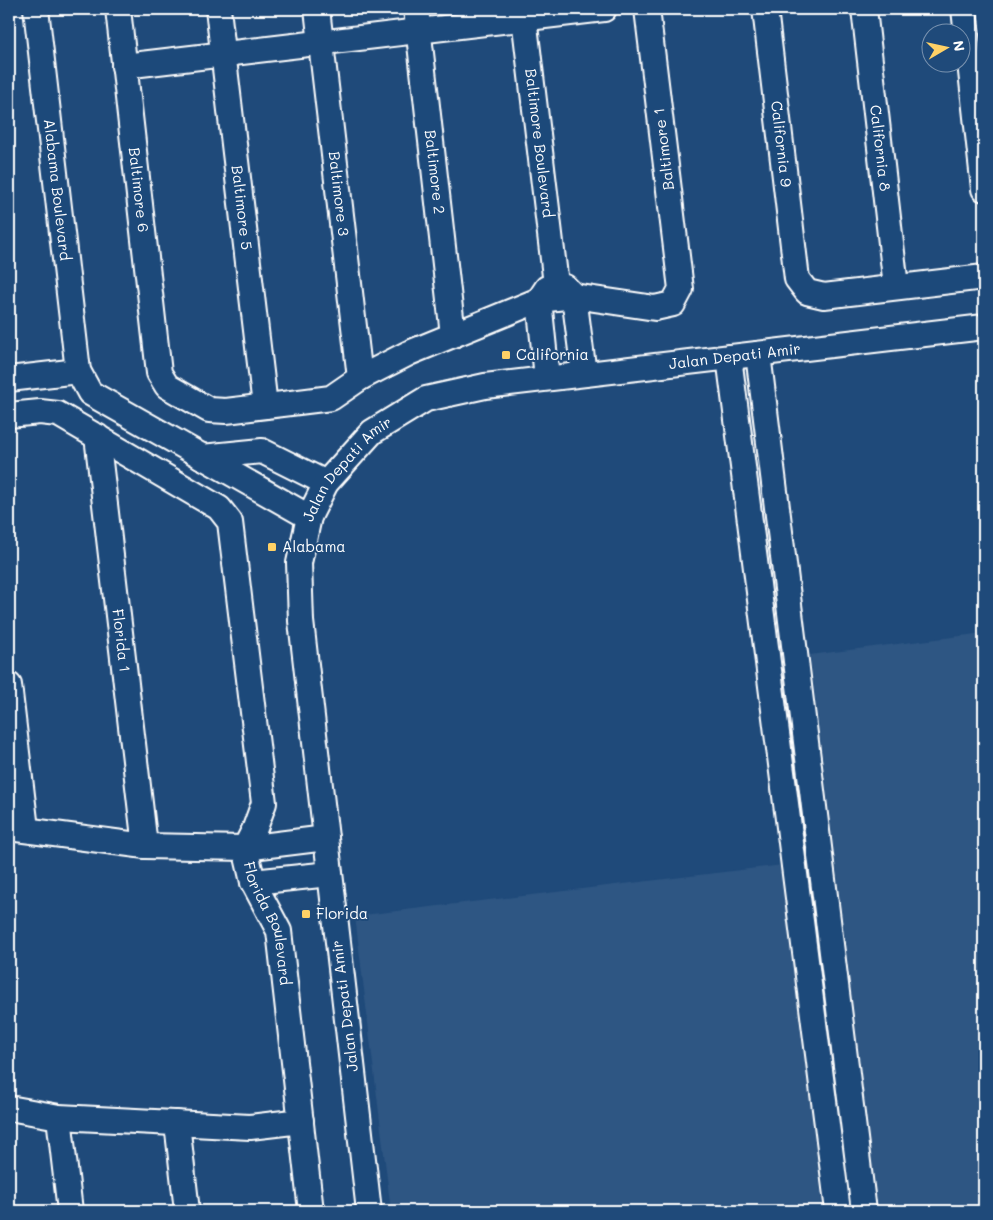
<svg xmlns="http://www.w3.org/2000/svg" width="993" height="1220" viewBox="0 0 993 1220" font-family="Mali,sans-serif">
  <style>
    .built { fill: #2e5683 }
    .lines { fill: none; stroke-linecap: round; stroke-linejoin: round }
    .minor-casing { stroke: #fff; stroke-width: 28 }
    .minor { stroke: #1f4a7a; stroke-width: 24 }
    .poi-dot { fill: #ffd166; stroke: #1f4a7a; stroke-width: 2 }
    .labels { text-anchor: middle; stroke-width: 4; stroke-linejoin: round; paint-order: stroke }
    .street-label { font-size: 15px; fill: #fff; stroke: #1f4a7a }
    .poi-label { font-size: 15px; fill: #fff; stroke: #1f4a7a; text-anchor: start }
  </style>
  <rect width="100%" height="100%" fill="#1f4a7a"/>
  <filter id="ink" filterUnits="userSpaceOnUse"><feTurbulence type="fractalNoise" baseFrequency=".02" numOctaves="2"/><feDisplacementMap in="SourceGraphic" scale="10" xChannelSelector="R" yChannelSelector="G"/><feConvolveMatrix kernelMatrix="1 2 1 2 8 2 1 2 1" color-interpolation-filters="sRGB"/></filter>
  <g filter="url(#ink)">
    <path class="built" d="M984 633V1211H878L810 655Z
      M783 865 823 1211H391L355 916Z"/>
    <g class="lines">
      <g class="minor-casing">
        <g id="minor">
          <path id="s1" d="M36 9 78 371 90 393 309 517"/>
          <path id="s2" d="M118 9 159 373 167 386 209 410 226 411 331 398 360 378 409 353 539 300 574 296 655 308 673 304 681 289 647 9"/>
          <path id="s3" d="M218 9 265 406"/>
          <path id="s4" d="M317 9 360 378"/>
          <path id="s5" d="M416 9 453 335"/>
          <path id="s6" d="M523 9 555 276"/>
          <path id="s7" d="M765 9 797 279 807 292 824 296 984 277"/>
          <path id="s8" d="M864 9 896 287"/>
          <path d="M964 9 984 189"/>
          <path d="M124 66 604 9"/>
          <path d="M565 287 574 296 584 374"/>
          <path d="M758 354 864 1211"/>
          <path d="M729 357 838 1211"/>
          <path d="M547 378 539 300 547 288"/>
          <path d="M9 379 78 371"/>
          <path id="s9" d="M9 415 40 412 58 414 219 508 230 522 264 803 255 828 245 848 253 882 279 931 311 1211"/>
          <path id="s10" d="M97 436 145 846"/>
          <path d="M202 457 262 451 326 483"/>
          <path d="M9 685 26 829"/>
          <path d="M9 828 145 846 245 848 326 838"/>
          <path d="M253 882 330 874"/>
          <path d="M9 1108 59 1117 250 1127 301 1121"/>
          <path d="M59 1117 70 1211"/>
          <path d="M177 1123 187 1211"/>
          <path id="s11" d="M369 1211 301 621 299 563 309 517 326 483 372 432 426 399 485 386 984 327"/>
        </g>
      </g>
      <use href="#minor" class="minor"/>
    </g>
  </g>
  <g class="poi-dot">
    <rect x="501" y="350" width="10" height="10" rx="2.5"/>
    <rect x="267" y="542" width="10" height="10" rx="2.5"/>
    <rect x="301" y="909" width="10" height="10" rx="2.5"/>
  </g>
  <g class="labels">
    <g class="street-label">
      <text dy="5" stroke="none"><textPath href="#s6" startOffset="135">Baltimore Boulevard</textPath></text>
      <text dy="5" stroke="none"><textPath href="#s7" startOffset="136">California 9</textPath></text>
      <text dy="5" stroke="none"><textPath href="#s8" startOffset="140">California 8</textPath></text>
      <text transform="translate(664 149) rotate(-97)" y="5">Baltimore 1</text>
      <text dy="5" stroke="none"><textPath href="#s5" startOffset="164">Baltimore 2</textPath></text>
      <text dy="5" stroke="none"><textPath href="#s1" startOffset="182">Alabama Boulevard</textPath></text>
      <text dy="5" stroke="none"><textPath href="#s2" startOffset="182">Baltimore 6</textPath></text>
      <text dy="5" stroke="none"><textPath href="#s4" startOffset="186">Baltimore 3</textPath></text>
      <text dy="5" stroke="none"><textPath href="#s3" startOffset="200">Baltimore 5</textPath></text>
      <text dy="5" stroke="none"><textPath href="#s11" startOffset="1181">Jalan Depati Amir</textPath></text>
      <text dy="5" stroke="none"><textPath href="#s11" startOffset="761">Jalan Depati Amir</textPath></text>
      <text dy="5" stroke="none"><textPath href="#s10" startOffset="206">Florida 1</textPath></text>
      <text dy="5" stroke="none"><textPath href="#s9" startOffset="665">Florida Boulevard</textPath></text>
      <text transform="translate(345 1006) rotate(-97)" y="5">Jalan Depati Amir</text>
    </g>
    <g class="poi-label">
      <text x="516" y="360">California</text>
      <text x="282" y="552">Alabama</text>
      <text x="316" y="919">Florida</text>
    </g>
  </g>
  <rect width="993" height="1220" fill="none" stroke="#1f4a7a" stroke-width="30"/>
  <rect x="15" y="15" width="963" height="1190" fill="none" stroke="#fff" stroke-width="2" filter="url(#ink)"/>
  <g transform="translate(946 48) rotate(81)"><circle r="24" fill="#1f4a7a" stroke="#7992af"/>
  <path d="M0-4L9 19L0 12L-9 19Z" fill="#ffd166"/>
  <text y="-8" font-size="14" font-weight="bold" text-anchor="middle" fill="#ffffff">N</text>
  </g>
</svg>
